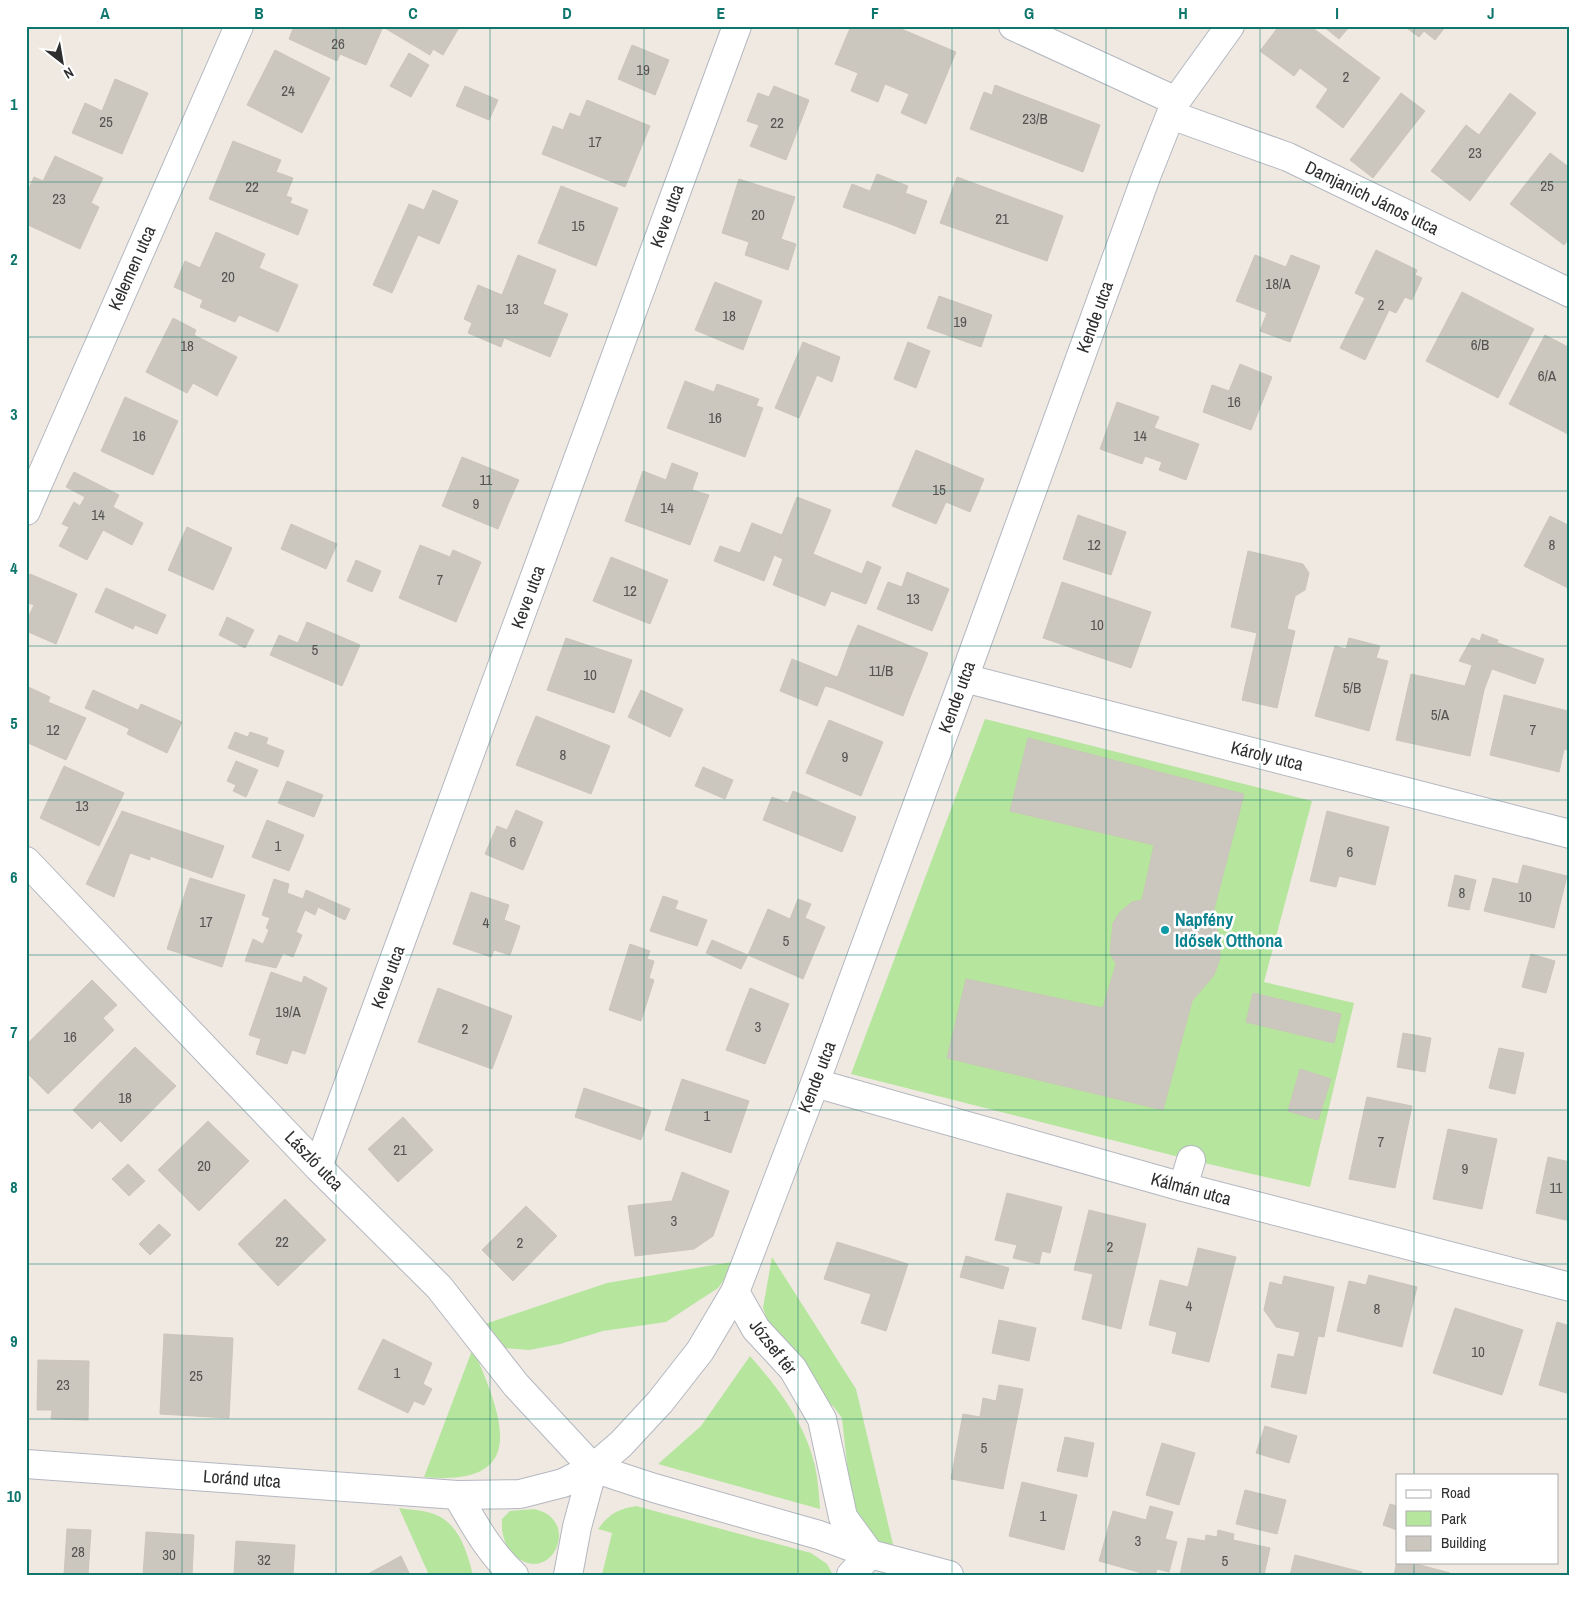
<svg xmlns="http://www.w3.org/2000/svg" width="1596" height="1601" viewBox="0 0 1596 1601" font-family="'Archivo Narrow',sans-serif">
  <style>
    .green { fill: #b6e59e }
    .building { fill: #cbc7bf; stroke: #cbc5ba }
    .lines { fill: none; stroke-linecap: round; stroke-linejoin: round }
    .minor-casing { stroke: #b4b7c1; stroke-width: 30 }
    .minor { stroke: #fff; stroke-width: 28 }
    .grid { fill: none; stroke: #0f766e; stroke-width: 1; stroke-opacity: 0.55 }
    .culture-dot { fill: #0f9aa8; stroke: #fff; stroke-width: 2 }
    .labels { text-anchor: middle; stroke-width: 5; stroke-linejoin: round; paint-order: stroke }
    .number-label { font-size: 15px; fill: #555452 }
    .street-label { font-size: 18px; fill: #2e2e2e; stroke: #fff }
    .culture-label { font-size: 18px; font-weight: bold; fill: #0d838f; stroke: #fff; text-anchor: start }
    .neatline { fill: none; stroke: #0f766e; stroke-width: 2 }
    .grid-label { font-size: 16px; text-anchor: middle; font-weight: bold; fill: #0f766e }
  </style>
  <rect width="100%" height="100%" fill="#efe9e1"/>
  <path class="green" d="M985 719 1312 801 1264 982 1354 1003 1310 1187 1191 1160 851 1074Z
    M772 1257 856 1389 896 1557 872 1549 851 1501 842 1418 833 1406 815 1402 770 1328 763 1308Z
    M738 1261 718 1288 666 1322 603 1331 560 1344 529 1350 504 1348 485 1324 607 1283Z
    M473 1348C501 1415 533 1487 424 1477Z
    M750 1356C779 1389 805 1423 815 1466 818 1480 819 1495 820 1509L658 1464 701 1426Z
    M636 1506 811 1553 827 1564 833 1575H602L612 1533 598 1529C609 1514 618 1509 636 1506Z
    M399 1508C410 1510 424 1510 434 1514 459 1523 467 1552 473 1575H429Z
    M534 1509C583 1519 551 1588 514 1555 504 1545 501 1532 502 1519L510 1511Z"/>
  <path class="building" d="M294 26H460L443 55 433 49 430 55 383 27 366 65 340 54 337 61 289 39Z
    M851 26H894L956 52 926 124 901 113 909 94 885 84 878 102 851 91 858 73 835 64Z
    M1279 26H1310L1380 78 1343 128 1316 107 1328 89 1300 68 1294 76 1260 51Z
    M1323 26H1348L1349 27 1339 39Z
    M1411 26H1446L1435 40 1424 31 1419 37 1408 29Z
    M632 45 669 60 655 95 618 79Z
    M275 50 330 78 302 133 247 105Z
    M409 53 429 65 411 97 390 86Z
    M115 79 148 93 122 154 72 133 85 103 102 111Z
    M995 85 1100 125 1083 172 970 129 984 92 992 95Z
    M465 86 498 100 489 120 456 106Z
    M774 86 809 100 786 160 750 146 759 125 747 121 758 93 769 97Z
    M1401 93 1425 111 1373 178 1350 160Z
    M1510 93 1536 113 1470 201 1431 171 1466 125 1479 135Z
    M587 100 650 126 625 187 542 154 553 126 563 130 570 113 580 117Z
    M233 141 281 160 276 172 293 178 286 196 292 198 290 203 308 210 298 235 209 199Z
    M1550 153 1570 168V237L1564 245 1510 204Z
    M55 156 103 178 91 203 99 207 80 249 26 224V195L34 177 43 181Z
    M877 174 908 186 893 225 843 207 852 184 870 191Z
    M957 177 1063 216 1047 261 940 223Z
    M739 179 795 197 781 239 796 244 788 270 745 255 749 242 722 233Z
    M561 186 618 208 596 266 538 243Z
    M433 190 458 201 439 244 418 235 392 293 373 285 409 204 424 210Z
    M905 193 927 201 915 234 893 225Z
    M216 232 265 254 259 268 298 285 278 332 239 315 235 322 200 307 203 300 174 287 185 261 200 268Z
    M1376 250 1417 270 1415 275 1422 278 1412 300 1405 297 1396 313 1389 310 1365 360 1340 348 1365 298 1355 293Z
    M518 255 556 270 543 304 568 314 550 357 504 338 501 347 468 333 472 323 464 319 478 285 502 295Z
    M1255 255 1286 267 1291 255 1320 266 1290 342 1260 331 1267 313 1236 301Z
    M715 282 762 301 743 350 695 330Z
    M1462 292 1534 329 1498 398 1426 361Z
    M939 296 992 315 981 347 927 328Z
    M173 318 196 330 194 335 237 357 217 396 193 383 187 393 146 372Z
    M1545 335 1570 348V435L1509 404Z
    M803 342 840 357 832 382 817 375 799 418 775 408Z
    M908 342 930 351 916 388 894 379Z
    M1240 364 1272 377 1251 430 1203 412 1212 385 1229 391Z
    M685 381 714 392 717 384 759 399 756 406 763 408 745 457 667 428Z
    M125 397 178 421 153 475 101 451Z
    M1117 402 1159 417 1154 428 1199 444 1186 480 1159 470 1162 462 1145 456 1142 464 1100 449Z
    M916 450 984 479 970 512 946 502 936 524 892 506Z
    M462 457 519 480 509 502 453 479Z
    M672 463 698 473 692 490 709 495 690 545 625 521 643 471 666 480Z
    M74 472 119 495 113 507 143 523 132 545 103 530 87 560 59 546 69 527 62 524 74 502 80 506 85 497 66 487Z
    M453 479 509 502 498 529 442 506Z
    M797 497 831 510 813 554 862 574 867 561 881 567 866 604 831 591 825 606 773 585 783 559 774 555Z
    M1078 515 1126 532 1111 575 1063 559Z
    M1550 516 1568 525 1570 520 1568 588 1524 566Z
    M752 523 782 535 764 581 714 561 720 546 740 553Z
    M291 524 337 544 326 569 281 549Z
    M187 527 232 548 213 590 168 570Z
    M420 545 450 557 453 550 481 562 456 622 399 598Z
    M1248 551 1303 564 1309 573 1305 590 1295 596 1287 629 1295 631 1277 708 1242 700 1257 633 1231 627Z
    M611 557 668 580 650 624 593 601Z
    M356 560 381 571 372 592 347 581Z
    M907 572 949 589 932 631 877 609 888 582 902 587Z
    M30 574 77 594 56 644 26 631V622L34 605 26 602V583Z
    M1062 582 1151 612 1131 668 1043 638Z
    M106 588 166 615 157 634 135 625 133 629 95 612Z
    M227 617 254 630 245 648 219 635Z
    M307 622 360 645 342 686 270 655 279 635 298 643Z
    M858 625 928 653 920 673 849 646Z
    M1482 634 1498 640 1497 643 1501 644 1484 690 1470 756 1396 740 1411 674 1465 686 1472 665 1459 661 1472 638 1480 641Z
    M566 638 632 660 614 713 547 690Z
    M1349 638 1380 646 1376 658 1388 661 1369 731 1315 716 1335 646 1346 649Z
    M1501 644 1544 659 1535 684 1492 669Z
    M849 646 920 673 911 695 841 668Z
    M792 659 837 677 833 688 825 686 817 706 780 691Z
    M841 668 911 695 903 716 833 688Z
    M26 686 50 697 48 702 86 718 66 760 26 742Z
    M93 690 138 710 130 729 85 708Z
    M641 690 683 709 670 737 628 717Z
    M1504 695 1568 711 1570 706V751L1564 749 1559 772 1490 755Z
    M141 704 182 722 167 753 127 734Z
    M536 716 610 746 591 794 516 765Z
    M829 720 883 742 861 796 806 773Z
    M235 732 248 737 250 732 268 738 266 744 284 751 278 767 228 748Z
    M1028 738 1244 794 1212 917 1220 937V958L1214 975 1192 1001 1163 1110 947 1058 966 979 1103 1008 1116 964 1110 953 1113 923 1120 912 1132 902 1142 900 1154 845 1010 811Z
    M236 761 258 770 246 797 233 791 236 785 227 781Z
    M64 766 124 793 99 846 40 818Z
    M703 767 733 780 725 799 695 786Z
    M287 781 323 795 314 817 278 803Z
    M793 791 856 817 842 852 763 820 772 797 788 803Z
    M516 810 543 822 523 870 485 854 497 826 507 830Z
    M122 811 224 846 212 878 150 856V860L130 853 114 897 86 884Z
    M1327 811 1389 827 1375 885 1339 876 1336 887 1310 881Z
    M267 820 304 835 289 871 252 857Z
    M1523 865 1567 876 1554 928 1484 911 1493 878 1518 884Z
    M1455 875 1476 880 1469 910 1448 906Z
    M190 878 245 895 222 967 167 949Z
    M274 879 289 884 287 893 303 899 306 890 350 909 345 920 318 907 315 915 305 910 296 932 302 935 293 957 283 953 276 968 245 961 253 939 263 944 269 930 266 928 270 918 262 915Z
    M471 892 509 905 504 920 520 926 510 955 494 950 491 957 453 944Z
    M663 896 678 901 675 909 707 920 697 946 650 931Z
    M798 899 811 904 805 918 825 927 803 979 748 955 768 909 790 919Z
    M712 940 748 955 741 969 706 953Z
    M630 944 650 951 647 959 654 961 649 978 654 980 641 1021 609 1010Z
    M1531 954 1555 961 1546 993 1522 987Z
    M271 972 302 983 304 976 327 988 305 1054 292 1050 287 1064 256 1054 261 1039 249 1035Z
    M92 980 117 1005 103 1018 114 1030 48 1094 26 1072V1045Z
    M438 988 512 1016 492 1069 418 1042Z
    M750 988 789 1004 765 1064 726 1050Z
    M1253 993 1341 1014 1334 1043 1246 1022Z
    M1403 1033 1431 1038 1425 1072 1397 1067Z
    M135 1047 176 1086 121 1142 100 1121 92 1129 73 1110Z
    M1499 1048 1524 1053 1515 1094 1489 1088Z
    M1300 1069 1331 1079 1318 1120 1288 1111Z
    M682 1079 749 1101 731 1153 665 1130Z
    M584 1088 651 1111 641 1140 575 1117Z
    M1367 1097 1412 1106 1395 1188 1349 1179Z
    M403 1117 433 1150 398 1182 368 1149Z
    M208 1121 249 1161 199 1211 158 1170Z
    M1448 1129 1497 1139 1482 1209 1433 1199Z
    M1548 1157 1570 1162V1221L1536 1213Z
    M128 1164 145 1181 129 1196 112 1179Z
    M682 1172 729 1191 713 1236 694 1249 635 1256 628 1206 672 1201Z
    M1007 1193 1062 1207 1050 1253 1042 1251 1039 1264 1013 1258 1017 1245 995 1240Z
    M285 1199 326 1240 278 1286 238 1244Z
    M526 1206 557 1236 513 1281 482 1250Z
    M1089 1210 1146 1224 1121 1329 1082 1319 1093 1274 1074 1270Z
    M159 1224 171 1235 150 1255 139 1244Z
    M837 1242 908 1264 886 1331 861 1323 871 1294 824 1279Z
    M1198 1248 1236 1257 1209 1362 1172 1353 1177 1332 1149 1325 1160 1280 1188 1287Z
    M966 1256 1009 1268 1003 1289 960 1277Z
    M1369 1275 1417 1287 1402 1347 1337 1331 1349 1281 1366 1285Z
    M1284 1276 1334 1287 1324 1337 1318 1336 1306 1394 1271 1387 1278 1354 1294 1357 1300 1332 1276 1327 1264 1310 1270 1282 1282 1285Z
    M1455 1308 1523 1330 1502 1395 1433 1373Z
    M999 1320 1036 1328 1029 1361 992 1353Z
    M1557 1322 1570 1326V1394L1539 1385Z
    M164 1334 233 1338 229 1418 160 1414Z
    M383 1339 432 1363 423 1384 432 1389 424 1405 414 1401 408 1413 358 1389Z
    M38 1360 89 1361 88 1420 51 1419 52 1410H37Z
    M999 1385 1023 1389 1003 1489 951 1479 963 1414 980 1417 983 1398 996 1401Z
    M1265 1426 1297 1436 1289 1463 1256 1453Z
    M1065 1437 1094 1443 1087 1477 1057 1471Z
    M1162 1443 1195 1453 1179 1505 1146 1495Z
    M1022 1482 1077 1495 1064 1550 1009 1536Z
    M1245 1490 1286 1500 1277 1534 1236 1524Z
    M1390 1504 1397 1506V1530L1383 1525Z
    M1150 1506 1173 1512 1165 1539 1177 1542 1169 1572 1157 1569 1155 1575H1149L1099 1561 1113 1511 1146 1520Z
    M67 1529 91 1530 88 1575H64Z
    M1218 1530 1234 1534 1233 1540 1270 1548 1264 1575H1180L1188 1538 1205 1541 1206 1535 1217 1537Z
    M146 1532 194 1535 192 1575H143Z
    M236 1541 295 1545 293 1575H234Z
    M1295 1555 1362 1572V1575H1290Z
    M401 1556 410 1575H366Z
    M1397 1561 1409 1562 1450 1573 1394 1575Z"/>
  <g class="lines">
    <g class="minor-casing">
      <path id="minor" d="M1013 26 1176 101
        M1171 115 1288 157 1570 293
        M26 511 239 26
        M964 678 1570 834
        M26 861 318 1167 439 1287 516 1385 593 1468
        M815 1083 1183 1187 1570 1287
        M318 1167 737 26
        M1183 1187 1191 1160
        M735 1292 756 1329 793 1369 822 1419 843 1517 870 1554
        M26 1464 457 1495 520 1494 563 1483 593 1468 621 1444 660 1402 700 1351 735 1292 815 1083 964 678 1147 174 1176 101 1230 26
        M593 1468 654 1488 819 1535 870 1554 949 1575
        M457 1495C474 1524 489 1552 514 1575
        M568 1575 577 1527 593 1468
        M851 1575 870 1554"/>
    </g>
    <use href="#minor" class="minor"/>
  </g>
  <path class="grid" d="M182 26V1575M336 26V1575M490 26V1575M644 26V1575M798 26V1575M952 26V1575M1106 26V1575M1260 26V1575M1414 26V1475M26 182H1570M26 337H1570M26 491H1570M26 646H1570M26 800H1570M26 955H1570M26 1110H1570M26 1264H1570M26 1419H1570M1414 1562V1575"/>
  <circle class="culture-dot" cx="1165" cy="930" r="5"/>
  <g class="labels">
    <g class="number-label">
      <text x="338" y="49">26</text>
      <text x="643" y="75">19</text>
      <text x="1346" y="82">2</text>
      <text x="288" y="96">24</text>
      <text x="1035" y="124">23/B</text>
      <text x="106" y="127">25</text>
      <text x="777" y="128">22</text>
      <text x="595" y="147">17</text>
      <text x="1475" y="158">23</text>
      <text x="1547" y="191">25</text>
      <text x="252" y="192">22</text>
      <text x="59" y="204">23</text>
      <text x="758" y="220">20</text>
      <text x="1002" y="224">21</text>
      <text x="578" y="231">15</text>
      <text x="228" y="282">20</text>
      <text x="1278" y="289">18/A</text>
      <text x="1381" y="310">2</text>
      <text x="512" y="314">13</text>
      <text x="729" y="321">18</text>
      <text x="960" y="327">19</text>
      <text x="1480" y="350">6/B</text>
      <text x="187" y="351">18</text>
      <text x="1547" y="381">6/A</text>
      <text x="1234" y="407">16</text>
      <text x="715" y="423">16</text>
      <text x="139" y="441">16</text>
      <text x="1140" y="441">14</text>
      <text x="486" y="485">11</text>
      <text x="939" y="495">15</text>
      <text x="476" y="509">9</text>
      <text x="667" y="513">14</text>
      <text x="98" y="520">14</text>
      <text x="1094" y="550">12</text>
      <text x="1552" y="550">8</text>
      <text x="440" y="585">7</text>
      <text x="630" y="596">12</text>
      <text x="913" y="604">13</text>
      <text x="1097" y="630">10</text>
      <text x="315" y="655">5</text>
      <text x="881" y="676">11/B</text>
      <text x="590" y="680">10</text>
      <text x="1352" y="693">5/B</text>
      <text x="1440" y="720">5/A</text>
      <text x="53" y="735">12</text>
      <text x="1533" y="735">7</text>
      <text x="563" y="760">8</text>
      <text x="845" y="762">9</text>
      <text x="82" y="811">13</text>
      <text x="513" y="847">6</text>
      <text x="278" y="851">1</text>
      <text x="1350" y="857">6</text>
      <text x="1462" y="898">8</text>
      <text x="1525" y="902">10</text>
      <text x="206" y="927">17</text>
      <text x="486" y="928">4</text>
      <text x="786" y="946">5</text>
      <text x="288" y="1017">19/A</text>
      <text x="758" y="1032">3</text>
      <text x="465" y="1034">2</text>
      <text x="70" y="1042">16</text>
      <text x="125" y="1103">18</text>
      <text x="707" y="1121">1</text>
      <text x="1381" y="1147">7</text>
      <text x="400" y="1155">21</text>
      <text x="204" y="1171">20</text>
      <text x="1465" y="1174">9</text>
      <text x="1556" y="1193">11</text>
      <text x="674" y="1226">3</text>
      <text x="282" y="1247">22</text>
      <text x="520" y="1248">2</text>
      <text x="1110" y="1252">2</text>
      <text x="1189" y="1311">4</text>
      <text x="1377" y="1314">8</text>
      <text x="1478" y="1357">10</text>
      <text x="397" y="1378">1</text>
      <text x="196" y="1381">25</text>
      <text x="63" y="1390">23</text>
      <text x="984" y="1453">5</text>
      <text x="1043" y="1521">1</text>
      <text x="1138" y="1546">3</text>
      <text x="78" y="1557">28</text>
      <text x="169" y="1560">30</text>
      <text x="264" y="1565">32</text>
      <text x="1225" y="1566">5</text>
    </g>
    <g class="street-label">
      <text transform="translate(1372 198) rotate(26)" y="6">Damjanich János utca</text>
      <text transform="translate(667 216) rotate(-70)" y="6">Keve utca</text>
      <text transform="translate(132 268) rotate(-66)" y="6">Kelemen utca</text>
      <text transform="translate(1095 317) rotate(-70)" y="6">Kende utca</text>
      <text transform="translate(528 597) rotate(-70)" y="6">Keve utca</text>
      <text transform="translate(957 697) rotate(-70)" y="6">Kende utca</text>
      <text transform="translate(1267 756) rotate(14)" y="6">Károly utca</text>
      <text transform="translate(388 977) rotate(-70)" y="6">Keve utca</text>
      <text transform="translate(817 1077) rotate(-69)" y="6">Kende utca</text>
      <text transform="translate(314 1161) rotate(46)" y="6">László utca</text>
      <text transform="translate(1191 1189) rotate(15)" y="6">Kálmán utca</text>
      <text transform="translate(773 1347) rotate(52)" y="6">József tér</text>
      <text transform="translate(242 1479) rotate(4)" y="6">Loránd utca</text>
    </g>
    <g class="culture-label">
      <text x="1175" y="926">Napfény<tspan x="1175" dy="21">Idősek Otthona</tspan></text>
    </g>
  </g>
  <rect width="1596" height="1601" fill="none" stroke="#ffffff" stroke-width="55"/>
  <rect x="1396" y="1474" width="162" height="90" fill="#ffffff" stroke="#ababab"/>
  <rect x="1406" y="1490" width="25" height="8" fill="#ffffff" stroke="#ababab"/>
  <text x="1441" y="1498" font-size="15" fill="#2e2e2e">Road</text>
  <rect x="1406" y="1511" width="25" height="15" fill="#b6e59e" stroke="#ababab"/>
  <text x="1441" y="1524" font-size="15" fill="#2e2e2e">Park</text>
  <rect x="1406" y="1536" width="25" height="15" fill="#cbc7bf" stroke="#ababab"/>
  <text x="1441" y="1548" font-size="15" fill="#2e2e2e">Building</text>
  <g transform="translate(62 62) rotate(149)" stroke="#ffffff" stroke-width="4" paint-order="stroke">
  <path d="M0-4L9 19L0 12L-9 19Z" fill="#2e2e2e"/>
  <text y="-8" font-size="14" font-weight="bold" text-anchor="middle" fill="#2e2e2e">N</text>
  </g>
  <rect x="28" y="28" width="1540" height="1546" class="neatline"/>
  <g class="grid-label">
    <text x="105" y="19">A</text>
    <text x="259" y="19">B</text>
    <text x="413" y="19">C</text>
    <text x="567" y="19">D</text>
    <text x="721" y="19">E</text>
    <text x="875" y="19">F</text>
    <text x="1029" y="19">G</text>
    <text x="1183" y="19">H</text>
    <text x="1337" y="19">I</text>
    <text x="1491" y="19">J</text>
    <text x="14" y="110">1</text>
    <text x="14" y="265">2</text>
    <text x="14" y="420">3</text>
    <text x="14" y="574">4</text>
    <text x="14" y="729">5</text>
    <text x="14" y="883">6</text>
    <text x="14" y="1038">7</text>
    <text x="14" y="1193">8</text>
    <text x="14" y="1347">9</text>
    <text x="14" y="1502">10</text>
  </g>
</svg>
